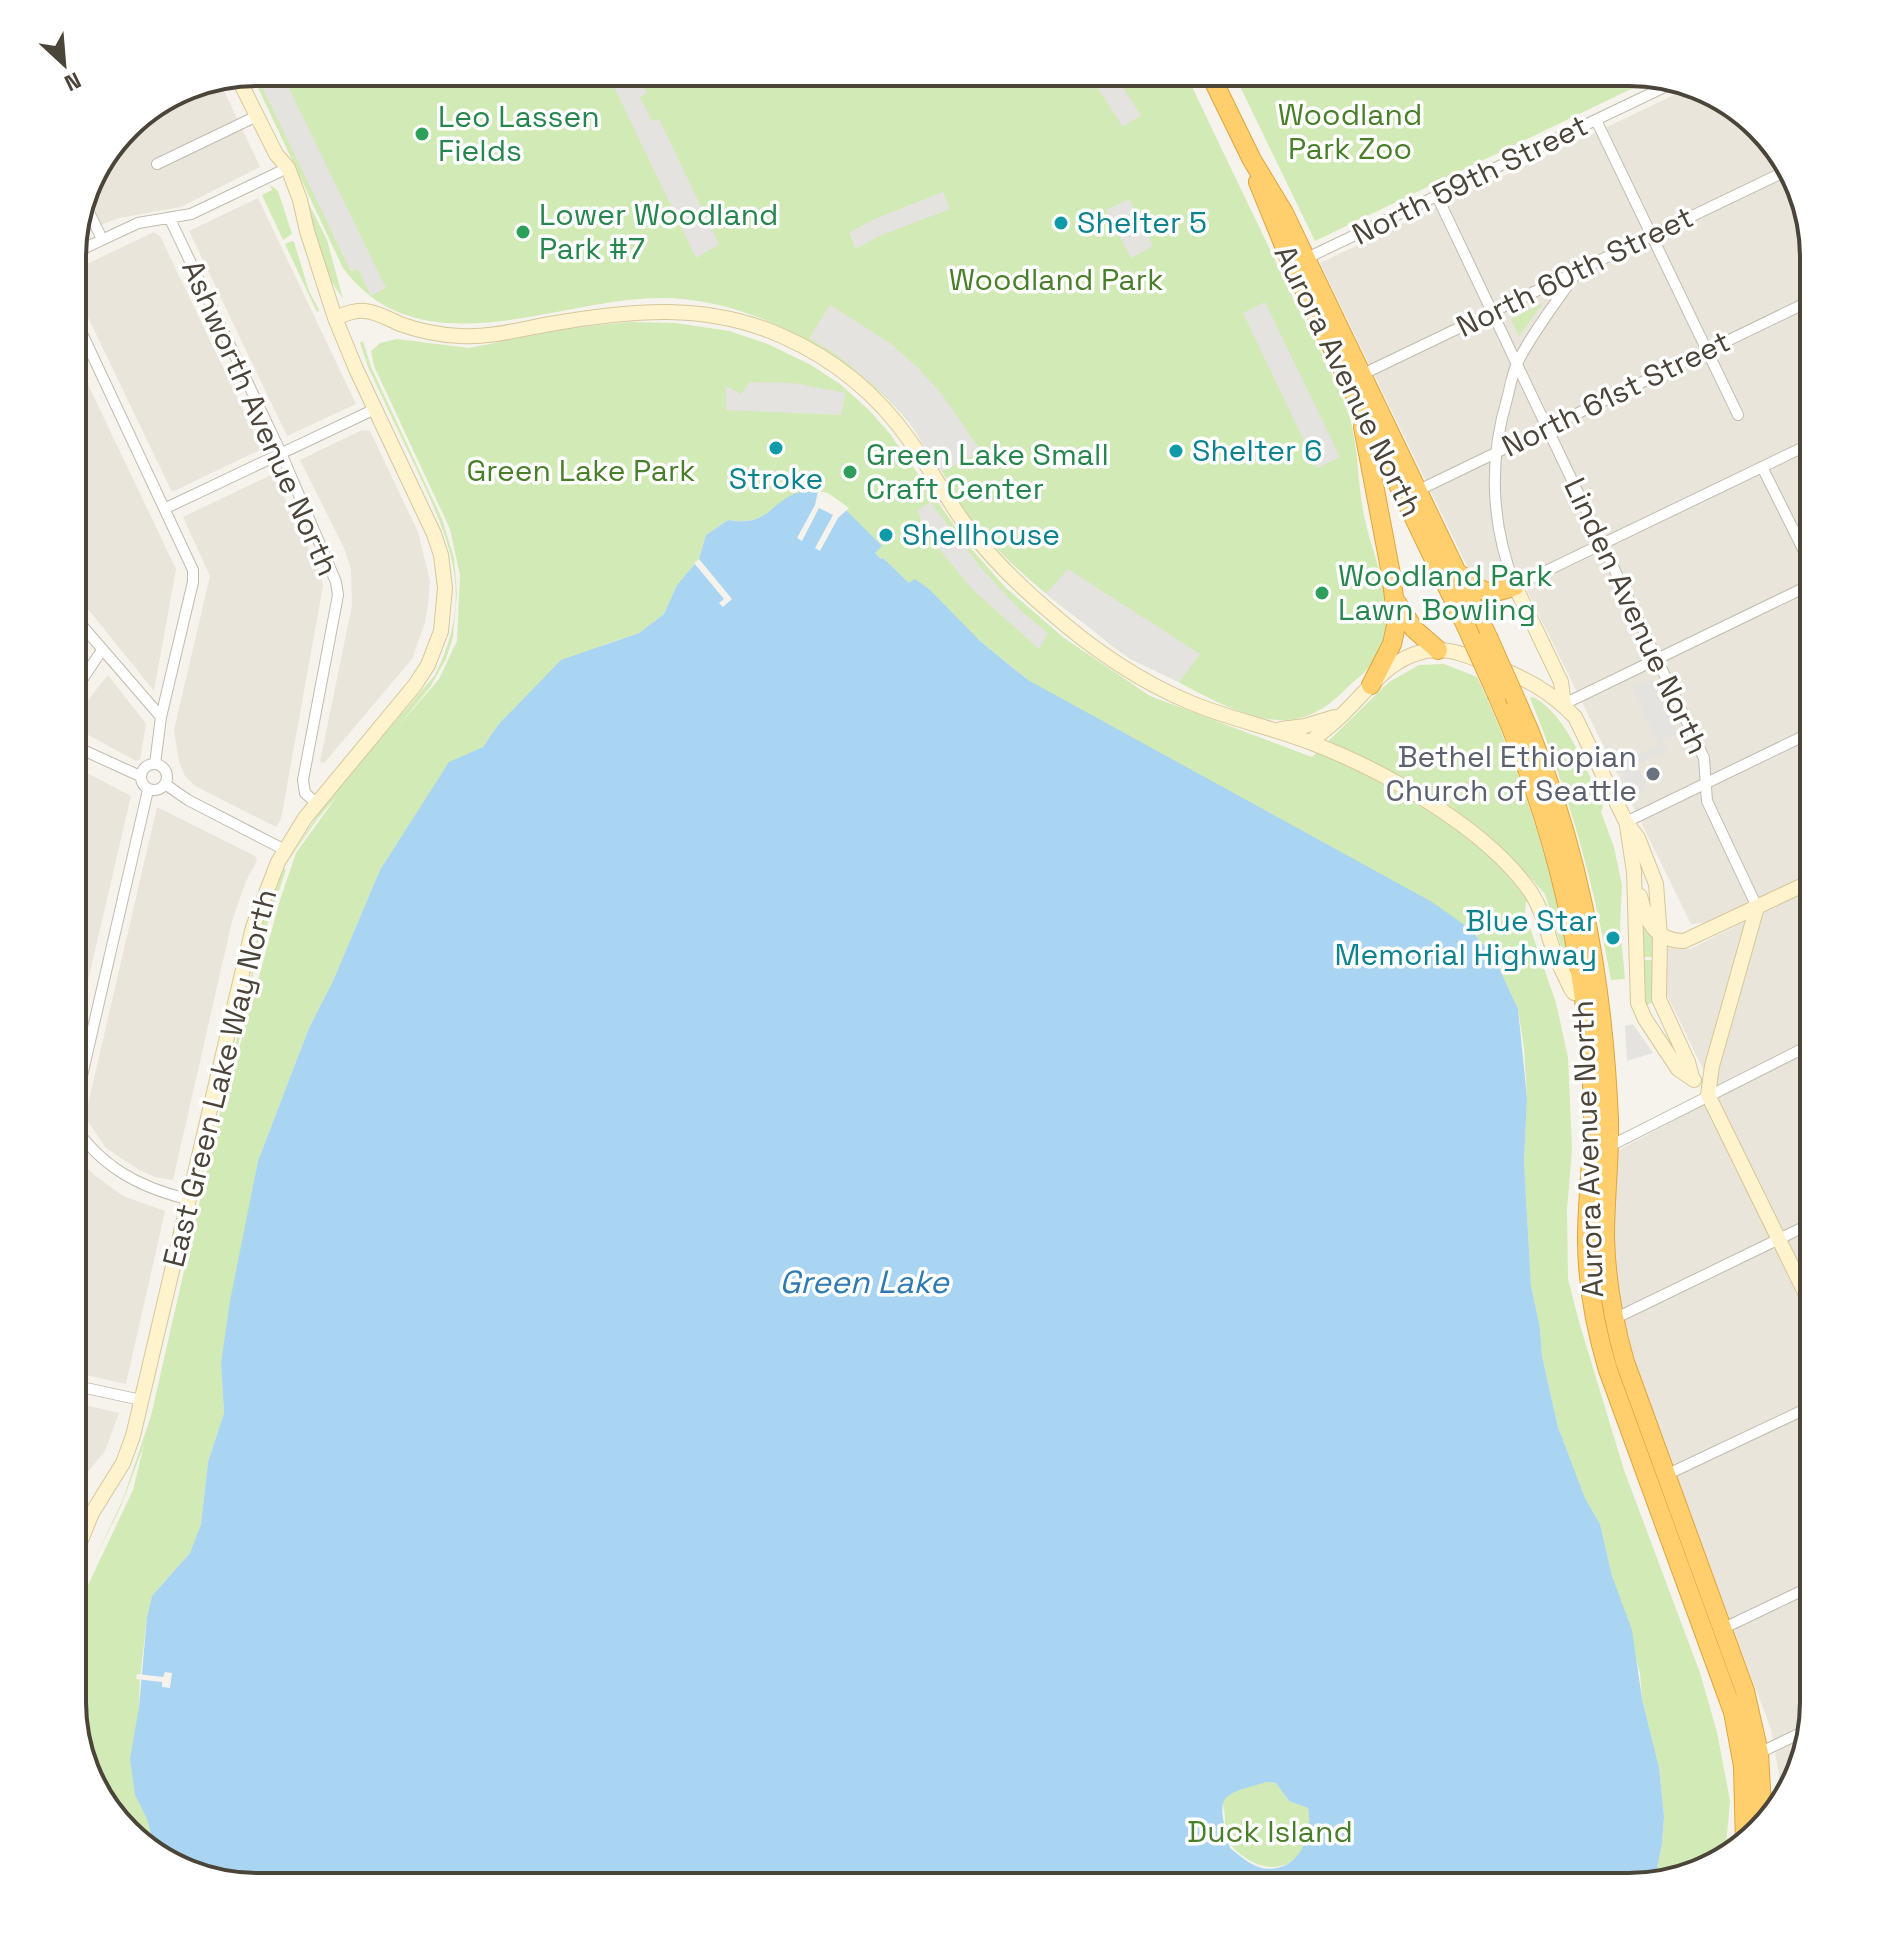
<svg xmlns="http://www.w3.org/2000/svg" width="1886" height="1959" viewBox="0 0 1886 1959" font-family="'Space Grotesk',sans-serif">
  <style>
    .residential { fill: #eae5da }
    .green { fill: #d2eab5 }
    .parking { fill: #e5e3e0 }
    .water { fill: #a9d4f2; fill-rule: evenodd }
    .pier { fill: #f6f3ec }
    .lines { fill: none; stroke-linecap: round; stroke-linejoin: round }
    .street-casing { stroke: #c2bbae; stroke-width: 12 }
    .secondary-casing { stroke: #d6c79b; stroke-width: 16 }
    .highway-casing { stroke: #e0a43c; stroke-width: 20 }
    .street { stroke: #fff; stroke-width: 10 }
    .secondary { stroke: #fff3cd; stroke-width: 14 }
    .highway { stroke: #ffcf6e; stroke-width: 18 }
    .highway-bridge-casing { stroke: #e0a43c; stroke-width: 20; stroke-linecap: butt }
    .highway-bridge { stroke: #ffcf6e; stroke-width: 18 }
    .leisure-dot { fill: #2e9e5b; stroke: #fff; stroke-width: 3 }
    .culture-dot { fill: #0f9aa8; stroke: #fff; stroke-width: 3 }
    .worship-dot { fill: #6b7280; stroke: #fff; stroke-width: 3 }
    .labels { text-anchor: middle; stroke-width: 7; stroke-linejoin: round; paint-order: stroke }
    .park-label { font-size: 30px; fill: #4a7f2a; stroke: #fff }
    .leisure-label { font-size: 30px; fill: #27864d; stroke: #fff; text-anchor: start }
    .street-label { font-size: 30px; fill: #4b4439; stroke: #fff }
    .culture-label { font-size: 30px; fill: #0d838f; stroke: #fff; text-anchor: start }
    .worship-label { font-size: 30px; fill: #5b616d; stroke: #fff; text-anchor: end }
    .water-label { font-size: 32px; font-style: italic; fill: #2e7ab2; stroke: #fff }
    .rim { fill: none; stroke: #4b4439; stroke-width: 4 }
  </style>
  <rect width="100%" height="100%" fill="#f6f3ec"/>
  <path class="residential" d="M219 80 260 167 181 207 119 218 75 235 91 175 135 118 187 86Z
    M1693 86 1710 91 1768 136 1804 197 1814 257V871L1710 922 1691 924 1518 572 1505 578 1484 582 1471 574 1320 263Z
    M258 198 356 404 287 436 189 231Z
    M154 232 160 236 262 449 172 492 72 284V271Z
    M72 351 176 569 154 691 72 589Z
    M362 430 370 431 418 532 430 581 428 605 425 623 412 659 324 763 320 762 352 605 351 569 344 548 300 460Z
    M273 474 321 574 323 586 281 819 276 827 195 786 185 776 179 762 174 730 210 576 183 517Z
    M108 675 146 724 140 760 136 761 72 726V720Z
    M72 765 131 796 72 1049Z
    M157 807 255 856 257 861 246 881 232 921 173 1180 155 1177 139 1170 106 1148 85 1117Z
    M1814 887V1296L1663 987 1668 948 1690 949Z
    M1707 1103 1814 1332V1702L1795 1783 1777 1807 1779 1775 1771 1729 1641 1384 1620 1302 1614 1231 1617 1151Z
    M76 1157 93 1174 123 1196 165 1211 126 1384 72 1372V1174Z
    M72 1402 119 1413 105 1451 72 1491Z"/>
  <path class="green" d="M257 72H1185C1221 148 1258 224 1294 300 1312 336 1333 372 1347 409 1359 442 1357 485 1365 520 1375 567 1406 619 1372 663 1367 671 1359 677 1352 683 1331 704 1312 721 1280 720 1250 720 1210 699 1184 685 1168 676 1150 669 1134 660 1118 652 1103 638 1089 627 1046 595 1005 562 972 520 955 498 943 471 928 448 908 417 880 389 850 368 795 328 729 298 660 298 558 298 420 372 343 268L251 73Z
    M1233 72H1640L1656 77 1315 241Z
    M270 185 278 191 292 234 283 240 262 195 272 190Z
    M302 190 327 240 343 299 330 279Z
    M292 241 294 242 309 291 319 310 317 312 285 244Z
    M1543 303 1519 336 1511 319Z
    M630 322 676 323 729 331 768 344 811 365 840 384 869 410 890 434 968 545 1005 587 1064 638 1150 696 1312 757 1389 682 1419 665 1444 664 1477 677C1519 766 1548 857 1569 952L1563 953 1545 894 1528 875 1525 913 1556 1003 1568 1057 1572 1150 1567 1210 1568 1279 1579 1322 1624 1470 1700 1673 1717 1732 1730 1801 1725 1856 1689 1877 1654 1883 1662 1844 1664 1816 1659 1767 1642 1699 1640 1673 1612 1576 1600 1524 1585 1498 1558 1427 1542 1356 1540 1328 1531 1286 1524 1162 1527 1098 1524 1048 1518 1009 1495 959 1028 680 910 584 883 558 881 559 875 553 881 546 846 510 818 491C773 493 774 528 728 520L706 535 699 559 677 585 664 614 639 633 603 645 524 701 498 725 483 747 449 763 380 870 333 981 309 1028 258 1161 221 1363 224 1413 208 1462 201 1524 190 1553 152 1596 147 1617 140 1679 135 1794 147 1819 156 1853 118 1823 86 1772 72 1702V1625L81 1594 79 1611 89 1583 133 1490 144 1445 121 1506 92 1565 123 1499 151 1416 263 923 284 868 286 870 257 955 232 1074 280 900 296 853 337 796 318 818 288 861 324 805 435 675C475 595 451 543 416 468 400 435 384 401 368 367L360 343 363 341 371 367 442 519 454 558 457 593 453 637 446 659 430 687 397 728 439 679 457 641 460 575 450 529 374 366 371 351 380 343 397 339 469 348 570 328Z
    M1533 697C1568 715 1587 772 1603 807L1601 812 1614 847 1622 885 1620 925 1625 979 1611 980C1594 883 1568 790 1530 698Z
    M1639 915 1655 939V957H1640Z
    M1640 960H1655L1654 1001 1644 1007Z
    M1814 1241V1278L1800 1249Z
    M1267 1782 1276 1783 1289 1801 1308 1808C1318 1855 1280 1886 1240 1854 1227 1844 1224 1834 1225 1818 1225 1810 1219 1800 1227 1795 1239 1787 1253 1786 1267 1782Z"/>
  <path class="parking" d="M255 72H281L386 288 371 296 358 269 351 272Z
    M607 72H636L647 93 640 97 652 121 659 119 719 244 696 258Z
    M1087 72H1113L1141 115 1123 127Z
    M943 192 950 209 879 236 856 249 849 233 872 220Z
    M1129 199 1153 246 1131 258 1106 210Z
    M1265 302 1340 457 1317 468 1243 313Z
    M830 305 890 343 917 367 941 393 981 451 941 472 907 419 885 395 837 355 809 338Z
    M750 382 793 383 846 393 841 415 726 410V386L741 394Z
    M930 502 982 569 1021 611 1048 633 1039 649 972 589 930 538 917 511Z
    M1068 569 1200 654 1179 682 1130 659 1046 594Z
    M1651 678 1678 733 1662 740 1667 751 1637 765 1648 788 1633 796 1618 764 1659 744 1632 687Z
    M1633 1024 1653 1053 1627 1061 1625 1026Z"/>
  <path class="water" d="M805 491H818L846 510 882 546 875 553 881 559 883 558 909 583 915 579 929 589 980 641 1028 680 1432 902 1470 929 1495 959 1518 1009 1527 1098 1524 1162 1531 1286 1540 1328 1542 1356 1558 1427 1585 1498 1600 1524 1612 1576 1632 1630 1642 1699 1659 1767 1664 1816 1662 1844 1654 1883 1629 1887H257L176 1868 156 1853 147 1819 135 1795 130 1759 139 1707 147 1617 152 1596 190 1553 201 1524 208 1462 224 1413 221 1363 230 1301 258 1161 309 1028 333 981 380 870 449 762 483 747 498 725 561 660 639 633 664 614 677 585 699 559 706 535 728 520C772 528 769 498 805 491ZM1267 1782 1276 1783 1289 1801 1308 1808C1314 1837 1297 1875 1262 1868 1250 1865 1240 1856 1230 1848 1217 1796 1215 1796 1267 1782Z"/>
  <path class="pier" d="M818 491 828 493 849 508 838 518 820 551 815 548 833 515 819 508 802 541 797 538 815 505Z
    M699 559 732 599 723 607 719 603 724 599 694 563Z
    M165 1672 172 1673 170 1688 162 1687V1682L136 1679 137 1674 163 1677Z"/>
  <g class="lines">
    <g class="street-casing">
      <path id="street" d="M1596 120 1738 415
        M157 164 257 116
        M1437 196 1704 758 1707 801 1757 907
        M84 202 102 239
        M170 219 281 453 336 582 338 595 303 780 305 793 316 803
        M72 254 138 223 191 214 279 172
        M1307 258 1675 82
        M1578 270C1560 298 1530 335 1517 364 1512 374 1510 388 1507 399 1488 463 1491 524 1515 586L1814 442
        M72 312 193 570V582L161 717 155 764
        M1363 374 1788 170
        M1762 467 1814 571
        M1419 490 1814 299
        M166 508 375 409
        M72 614 161 717
        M72 695 102 650
        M1564 704 1812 584
        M72 745 140 776
        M141 777a13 13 0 1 1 26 0a13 13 0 1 1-26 0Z
        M165 784 188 800 285 850
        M1626 822 1814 731
        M72 1119 148 790
        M72 1123C100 1166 138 1187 187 1199
        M1610 1146 1814 1043
        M1614 1319 1814 1222
        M72 1385 141 1400
        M1666 1475 1814 1405
        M1722 1629 1814 1585
        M1759 1753 1807 1730"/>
    </g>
    <g class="secondary-casing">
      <path id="secondary" d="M335 318C345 314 354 310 365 311 377 312 389 319 400 324 419 331 440 335 460 336 490 338 521 329 550 324 630 310 706 302 782 336 834 359 878 395 910 441 928 465 943 492 960 517 985 552 1016 583 1049 611 1091 648 1137 680 1189 702 1229 719 1271 727 1312 743 1383 770 1486 828 1530 891 1543 910 1547 933 1555 955 1560 967 1566 978 1571 989L1574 993H1584
        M1515 586 1561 682 1564 704
        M1281 729 1305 726 1335 717
        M1310 742C1321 733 1333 724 1343 714 1371 687 1395 650 1438 650 1457 650 1475 659 1492 665 1526 679 1549 690 1575 717L1626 822 1638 838 1656 884 1660 936 1659 999 1688 1062 1692 1077
        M1627 826 1634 872 1638 1003 1645 1019 1678 1069 1694 1080
        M1640 896C1646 921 1655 941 1684 941L1814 880
        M1757 907 1712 1066 1708 1095 1814 1311
        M72 1562 92 1513 123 1463 133 1436 253 927 278 862 305 818 415 685 428 665 441 631 445 588 441 555 434 534 356 369 335 318 307 231 300 200 288 168 276 154 237 76"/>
    </g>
    <g class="highway-casing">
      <path id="highway" d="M1209 72 1252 160 1284 213 1488 637
        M1258 182 1289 258 1466 626
        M1363 427 1391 574 1397 621 1392 644 1371 685
        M1461 575C1482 594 1489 596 1515 586
        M1397 603 1414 629 1438 650
        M1497 695C1555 825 1588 963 1593 1105 1594 1150 1587 1194 1587 1239 1587 1284 1595 1327 1608 1370L1733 1712 1743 1766 1745 1845
        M1516 700C1577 834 1603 974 1609 1120 1610 1159 1605 1197 1605 1236 1606 1279 1613 1320 1625 1362L1745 1691 1759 1753 1763 1824"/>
    </g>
    <use href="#street" class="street"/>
    <use href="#secondary" class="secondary"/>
    <use href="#highway" class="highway"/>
    <g class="highway-bridge-casing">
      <path id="highway-bridge" d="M1466 626 1497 695
        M1488 637 1516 700"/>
    </g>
    <use href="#highway-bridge" class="highway-bridge"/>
  </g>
  <g class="leisure-dot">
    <circle cx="422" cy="134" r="8"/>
    <circle cx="523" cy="232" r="8"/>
    <circle cx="850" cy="472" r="8"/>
    <circle cx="1322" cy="593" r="8"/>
  </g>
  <g class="culture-dot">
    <circle cx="1061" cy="223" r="8"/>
    <circle cx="776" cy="448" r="8"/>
    <circle cx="1176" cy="451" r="8"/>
    <circle cx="886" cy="535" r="8"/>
    <circle cx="1613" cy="938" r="8"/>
  </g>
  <circle class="worship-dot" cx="1653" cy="774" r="8"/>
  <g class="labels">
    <g class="park-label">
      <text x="1350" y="125">Woodland<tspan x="1350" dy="34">Park Zoo</tspan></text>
      <text x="1056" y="290">Woodland Park</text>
      <text x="581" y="481">Green Lake Park</text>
      <text x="1270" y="1842">Duck Island</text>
    </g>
    <g class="leisure-label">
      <text x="438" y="127">Leo Lassen<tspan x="438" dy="34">Fields</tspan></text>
      <text x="539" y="225">Lower Woodland<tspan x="539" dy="34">Park #7</tspan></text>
      <text x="866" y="465">Green Lake Small<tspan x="866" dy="34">Craft Center</tspan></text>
      <text x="1338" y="586">Woodland Park<tspan x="1338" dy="34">Lawn Bowling</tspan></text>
    </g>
    <g class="street-label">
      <text transform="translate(1470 180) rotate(-26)" y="10">North 59th Street</text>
      <text transform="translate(1575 272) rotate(-26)" y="10">North 60th Street</text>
      <text transform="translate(1348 381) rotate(64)" y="10">Aurora Avenue North</text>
      <text transform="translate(1616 394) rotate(-26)" y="10">North 61st Street</text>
      <text transform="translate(260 418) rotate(66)" y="10">Ashworth Avenue North</text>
      <text transform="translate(1636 616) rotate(65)" y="10">Linden Avenue North</text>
      <text transform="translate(220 1078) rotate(-76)" y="10">East Green Lake Way North</text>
      <text transform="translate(1588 1149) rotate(-92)" y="10">Aurora Avenue North</text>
    </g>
    <g class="culture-label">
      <text x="1077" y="233">Shelter 5</text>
      <text x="1192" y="461">Shelter 6</text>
      <text x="776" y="489" text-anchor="middle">Stroke</text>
      <text x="902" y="545">Shellhouse</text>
      <text x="1597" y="931" text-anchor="end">Blue Star<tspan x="1597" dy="34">Memorial Highway</tspan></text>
    </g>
    <g class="worship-label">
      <text x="1637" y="767">Bethel Ethiopian<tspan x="1637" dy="34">Church of Seattle</tspan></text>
    </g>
    <g class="water-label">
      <text x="864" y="1293">Green Lake</text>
    </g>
  </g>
  <path d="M0 0H1886V1959H0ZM257 86H1629A171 171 0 0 1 1800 257V1702A171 171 0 0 1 1629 1873H257A171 171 0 0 1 86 1702V257A171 171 0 0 1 257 86Z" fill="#fff" fill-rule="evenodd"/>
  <path class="rim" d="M257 86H1629A171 171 0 0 1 1800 257V1702A171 171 0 0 1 1629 1873H257A171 171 0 0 1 86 1702V257A171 171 0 0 1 257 86Z"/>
  <g transform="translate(64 64) rotate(154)" stroke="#ffffff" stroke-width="6" paint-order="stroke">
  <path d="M0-6L14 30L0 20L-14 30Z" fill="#4b4439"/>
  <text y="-12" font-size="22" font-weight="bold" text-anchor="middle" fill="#4b4439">N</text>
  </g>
</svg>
